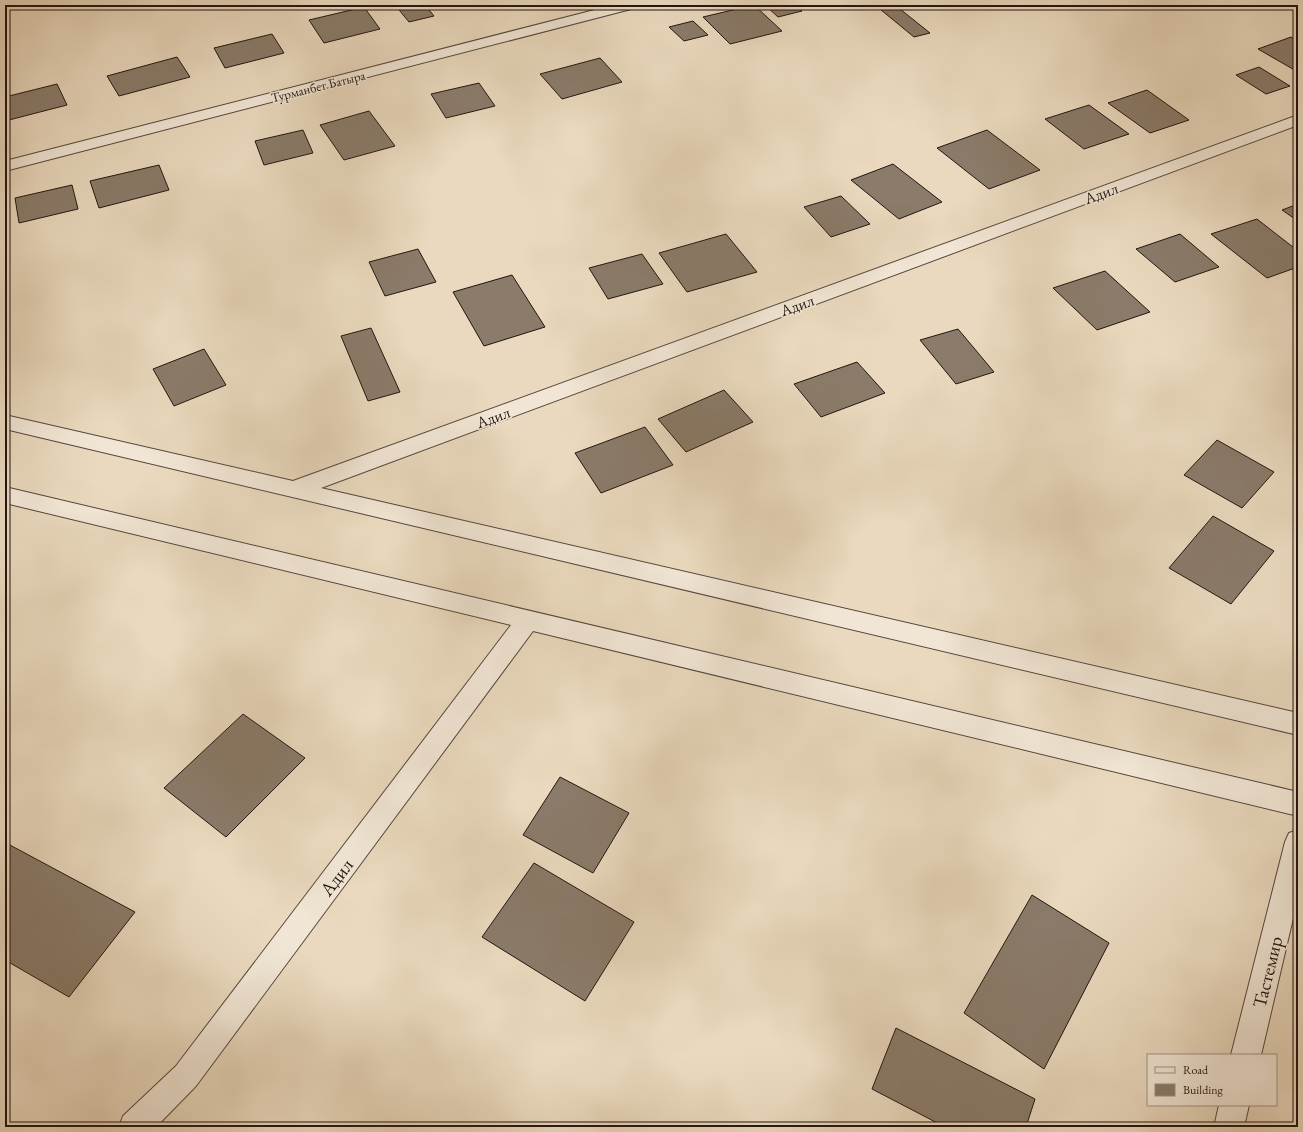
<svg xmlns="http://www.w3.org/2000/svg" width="1303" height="1132" viewBox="0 0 1303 1132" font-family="'EB Garamond',serif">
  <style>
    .building { fill: #8a7b6a; stroke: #231510 }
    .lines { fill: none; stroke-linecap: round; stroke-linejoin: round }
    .minor-casing { stroke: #55463c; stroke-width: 2 }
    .minor { fill: #f1e6d5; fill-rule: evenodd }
    .labels { text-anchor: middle; stroke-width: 3; stroke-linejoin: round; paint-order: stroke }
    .far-street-label { font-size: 13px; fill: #231510; stroke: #f1e6d5 }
    .street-label { font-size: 16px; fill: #231510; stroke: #f1e6d5 }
    .near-street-label { font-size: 19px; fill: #231510; stroke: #f1e6d5 }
  </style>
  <rect width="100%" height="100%" fill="#ead9be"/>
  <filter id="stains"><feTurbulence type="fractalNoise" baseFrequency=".005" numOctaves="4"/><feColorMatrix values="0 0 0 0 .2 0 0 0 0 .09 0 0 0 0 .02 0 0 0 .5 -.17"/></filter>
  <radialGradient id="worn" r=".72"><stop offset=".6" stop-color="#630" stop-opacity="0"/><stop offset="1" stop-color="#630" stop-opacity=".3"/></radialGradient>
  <path class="building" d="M395 5H425L434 16 409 22Z
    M754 5 782 31 730 44 703 17Z
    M765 5H795L802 11 778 17Z
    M875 5H895L930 33 914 37Z
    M364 7 380 29 324 43 309 20Z
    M693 21 708 35 684 41 669 27Z
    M272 34 284 53 225 68 214 48Z
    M1291 37 1298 41V72L1258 49Z
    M177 57 190 77 119 96 107 76Z
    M600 58 622 82 562 99 540 74Z
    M1259 67 1290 86 1266 94 1236 75Z
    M479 83 495 106 446 118 431 94Z
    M57 84 67 105 9 120 5 111V97Z
    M1147 90 1189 120 1150 133 1108 103Z
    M1089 105 1129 134 1084 149 1045 119Z
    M369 111 395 146 344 160 320 125Z
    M303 130 313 153 264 165 255 141Z
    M987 130 1040 170 989 189 937 148Z
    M893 164 942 202 899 219 851 180Z
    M159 165 169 190 99 208 90 181Z
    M72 185 78 209 19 223 15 198Z
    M841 196 870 224 831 237 804 207Z
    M1298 204V221L1282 210Z
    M1257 219 1298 251V267L1267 278 1211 234Z
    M726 234 757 272 687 292 659 253Z
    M1180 234 1219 267 1175 282 1136 249Z
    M418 249 436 282 385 296 369 262Z
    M642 254 663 284 608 299 589 268Z
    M1105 271 1150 312 1097 330 1053 288Z
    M512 275 545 327 484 346 453 292Z
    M371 328 400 392 368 401 341 336Z
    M958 329 994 372 956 384 920 340Z
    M204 349 226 385 174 406 153 369Z
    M857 362 885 393 821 417 794 384Z
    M724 390 753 422 686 452 658 419Z
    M645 427 673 465 601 493 575 453Z
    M1217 440 1274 472 1242 508 1184 475Z
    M1213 516 1274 551 1231 604 1169 568Z
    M243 714 305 758 226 837 164 788Z
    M560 777 629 813 593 873 523 835Z
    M8 844 135 912 69 997 5 960V848Z
    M534 863 634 922 585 1001 482 937Z
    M1032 895 1109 943 1044 1069 964 1013Z
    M896 1028 1035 1099 1026 1127H945L872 1089Z"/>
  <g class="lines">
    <g class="minor-casing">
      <path id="minor" d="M614 5H637L635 8 5 171V161Z
        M1298 115V125L321 488 1298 713V735L5 429V415L293 481Z
        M5 487 1298 792V816L533 631 196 1086 156 1127H119L123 1116 176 1066 511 625 5 503Z
        M1298 830V897L1261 1055H1231L1285 842 1289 833Z
        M1219 1105H1249L1244 1127H1214Z"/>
    </g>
    <use href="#minor" class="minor"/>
  </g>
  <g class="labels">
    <g class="far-street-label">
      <text transform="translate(318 86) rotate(-14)" y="5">Турманбет Батыра</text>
    </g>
    <g class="street-label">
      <text transform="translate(1101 193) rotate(-20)" y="6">Адил</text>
      <text transform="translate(797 305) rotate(-20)" y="6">Адил</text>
      <text transform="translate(493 417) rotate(-20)" y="6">Адил</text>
    </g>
    <g class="near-street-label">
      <text transform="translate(336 877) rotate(-53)" y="7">Адил</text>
      <text transform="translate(1267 972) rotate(-76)" y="7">Тастемир</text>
    </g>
  </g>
  <rect width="1303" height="1132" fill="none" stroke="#ead9be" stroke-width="20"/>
  <rect x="6" y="6" width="1291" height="1120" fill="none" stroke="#231510" stroke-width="2"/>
  <rect x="10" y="10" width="1283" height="1112" fill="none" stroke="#231510"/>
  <rect x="1147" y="1054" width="130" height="52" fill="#f1e6d5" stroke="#9f9286"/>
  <rect x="1155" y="1067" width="20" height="6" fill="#f1e6d5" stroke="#9f9286"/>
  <text x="1183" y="1074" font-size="12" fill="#231510">Road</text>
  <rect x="1155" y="1084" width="20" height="12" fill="#8a7b6a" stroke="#9f9286"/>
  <text x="1183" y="1094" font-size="12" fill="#231510">Building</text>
  <rect width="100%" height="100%" filter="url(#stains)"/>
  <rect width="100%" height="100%" fill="url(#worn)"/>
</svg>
